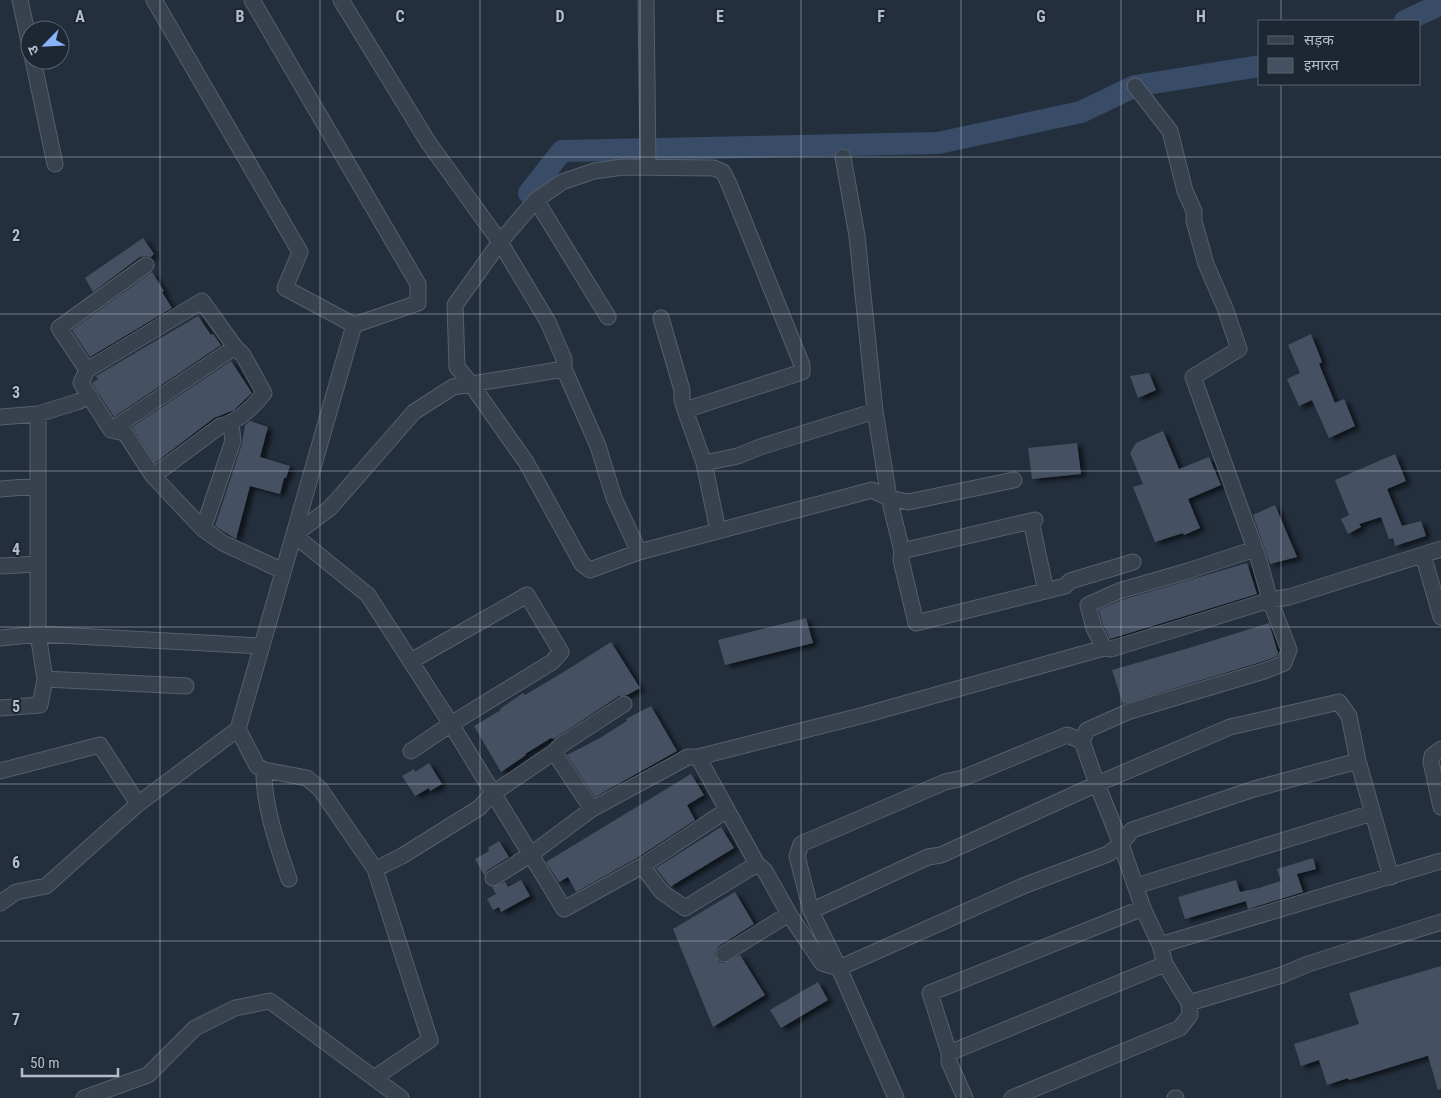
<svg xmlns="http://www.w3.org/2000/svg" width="1441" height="1098" viewBox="0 0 1441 1098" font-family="'Roboto Condensed','Noto Sans Devanagari',sans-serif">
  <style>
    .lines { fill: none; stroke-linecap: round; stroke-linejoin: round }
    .river { stroke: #394c67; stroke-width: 22 }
    .building { fill: #455162; filter: url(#shadow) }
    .minor-casing { stroke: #565f6c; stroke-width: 17 }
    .minor { stroke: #38414e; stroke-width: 15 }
    .grid { fill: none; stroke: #b4bcc9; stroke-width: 1; stroke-opacity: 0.55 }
    .grid-label { font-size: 16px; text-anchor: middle; font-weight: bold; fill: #b4bcc9; stroke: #1d2633; stroke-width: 4; stroke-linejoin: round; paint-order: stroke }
  </style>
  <defs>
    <filter id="shadow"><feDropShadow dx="5" dy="3" stdDeviation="2.5" flood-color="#0009"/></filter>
  </defs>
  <rect width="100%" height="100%" fill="#242f3e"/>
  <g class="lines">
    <path class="river" d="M1405 21 1441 4
      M529 193 562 151 938 143 1081 112 1135 86 1260 66"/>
  </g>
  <path class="building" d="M143 238 154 254 151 257 146 256 140 257 93 292 85 278Z
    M152 272 164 291 162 292 172 308 90 357 72 330Z
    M198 316 211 335 213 334 221 345 114 417 92 383 98 379 96 376Z
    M1311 334 1322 362 1319 364 1335 403 1344 399 1355 426 1329 438 1312 400 1299 406 1287 379 1300 373 1288 345Z
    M231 361 252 393 234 410 214 418 155 463 132 427Z
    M1149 373 1156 390 1138 398 1130 376Z
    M250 421 268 427 260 457 290 466 286 478H284L280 494 250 486 236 539 215 526 242 444 245 425Z
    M1163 431 1179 469 1209 457 1221 485 1188 499 1200 528 1184 535 1183 533 1155 542 1133 487 1143 484 1130 453 1136 443Z
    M1077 443 1081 474 1032 479 1028 448Z
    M1395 454 1406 481 1387 489 1402 526 1421 521 1426 536 1395 546 1393 538 1389 539 1381 517 1359 524 1361 527 1348 534 1341 519 1349 515 1335 480Z
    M1275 505 1297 557 1270 564 1253 515Z
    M1247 563 1257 594 1110 639 1103 625 1099 610 1122 600Z
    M806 618 813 643 725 665 718 640Z
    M1269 623 1278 653 1277 656 1261 662 1123 704 1112 670 1189 648Z
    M611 642 640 688 627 695 619 696 554 739 551 738 525 754 526 755 501 772 474 726 501 710 500 709 523 693 525 695 562 673Z
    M651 706 677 751 595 797 567 755 600 738 627 721 626 719Z
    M429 763 442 784 430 791 429 788 415 796 402 776 414 769 415 772Z
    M691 774 704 795 687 805 695 820 637 858 576 892 568 877 559 882 546 862Z
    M721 827 734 848 673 885 671 887 669 885 656 868Z
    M499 841 509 857 488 870 484 875 475 859 489 851 488 848Z
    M1313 858 1316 869 1297 874 1303 892 1248 909 1246 901 1185 919 1178 897 1236 880 1240 892 1259 888 1281 881 1277 869Z
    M521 880 530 896 501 912 499 907 493 910 487 899 496 894 492 887 505 882 508 887Z
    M735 892 754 924 719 946 716 950 715 955 719 962 724 963 740 955 765 995 713 1027 673 929Z
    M1441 966V1089L1438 1090 1428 1056H1427L1349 1080 1348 1078 1327 1085 1319 1060 1301 1066 1294 1044 1359 1024 1349 993Z
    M818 982 828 1000 781 1028 770 1010Z"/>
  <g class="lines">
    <g class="minor-casing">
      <path id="minor" d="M20 0 30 46
        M252 0 418 284V303L354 325
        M341 0 428 142 500 242 548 322 564 359V369L598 446 614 498 639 552
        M646 0 648 166
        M33 60 55 164
        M843 157 857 236 875 411 889 498 902 551 901 560 916 623 1065 586 1070 581 1133 562
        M536 200 608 317
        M146 265 59 328 87 370 81 383 111 430 125 433 153 476 203 529 223 543 283 571
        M661 318 682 390V400L685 410 802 372V365L729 184 723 172 714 168 623 167 594 171 562 182 536 200 500 242 455 305 457 367 471 384 526 462 582 564 590 570 639 552 872 490 889 498 908 502 1014 480
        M564 369 453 387 414 412 330 508 294 535 368 595 451 724 564 909 642 866 727 810
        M87 370 202 301 235 347 243 355 264 393C253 407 238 422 220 426L153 476
        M685 410 704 463 718 531
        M38 414 77 402 90 396
        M0 417 38 414V634L45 679 40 705 0 708
        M111 430 235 347
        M704 463 738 456 760 447 875 411
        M0 489 38 486
        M1031 521 1046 591
        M203 529 233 441 231 424
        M902 551 1035 520
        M1423 555 1441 617
        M0 566 38 564
        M0 638 38 634 262 646
        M1104 648 1094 628 1088 605 1119 591 1188 571 1255 549
        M45 679 186 686
        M238 729 257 766 264 770 307 778 320 789 375 869 430 1040 374 1078
        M1441 749 1432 756 1431 762 1441 807
        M411 751 451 724 552 662 561 652 527 595 411 661
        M554 752 592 809
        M698 757 757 864 765 871 789 914 822 963 839 968 1023 886 1108 854 1121 844 1132 830 1254 789 1358 761
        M264 770C263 804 278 847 289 879
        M0 771 100 745 138 804
        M384 865 402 856 479 808 492 794 554 752 561 745 624 704
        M642 866 662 892 685 908 757 864
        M493 878 530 855 592 809 688 757H698L864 715 1104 648 1111 649 1270 600 1289 597 1441 549
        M1136 886 1372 813
        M0 903 16 892 46 886 138 804 238 729 354 325 285 288 300 252 154 0
        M811 911 797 856 801 844 945 782 963 778 1067 735 1082 741
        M1160 945 1441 861
        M724 954 789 914
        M1189 1003 1282 975 1308 964 1441 922
        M949 1053 1165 964
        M84 1098 148 1075 195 1028 235 1008 270 1001 401 1098
        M896 1098 839 968 811 911 928 857 941 855 1097 784 1230 727 1339 702 1349 716 1358 761 1391 877
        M965 1098 949 1062V1053L930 993 1143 908
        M1012 1098 1180 1028 1190 1015 1189 1003 1165 964 1160 945 1143 908 1121 844 1097 784 1082 741 1087 730 1130 711 1264 671 1284 663 1289 650 1270 600 1258 557 1193 377 1239 349 1225 308 1206 264 1194 221V211L1185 191 1170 131 1135 86
        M1175 1098H1176"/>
    </g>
    <use href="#minor" class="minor"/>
  </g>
  <path class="grid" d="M160 0V1098M320 0V1098M480 0V1098M640 0V1098M801 0V1098M961 0V1098M1121 0V1098M1281 0V21M1281 84V1098M0 157H1441M0 314H1441M0 471H1441M0 627H1441M0 784H1441M0 941H1441"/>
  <g class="grid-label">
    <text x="80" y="22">A</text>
    <text x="240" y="22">B</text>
    <text x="400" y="22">C</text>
    <text x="560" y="22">D</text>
    <text x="720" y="22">E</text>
    <text x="881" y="22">F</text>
    <text x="1041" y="22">G</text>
    <text x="1201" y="22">H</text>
    <text x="16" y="241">2</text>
    <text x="16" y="398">3</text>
    <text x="16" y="555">4</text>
    <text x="16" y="712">5</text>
    <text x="16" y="868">6</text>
    <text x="16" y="1025">7</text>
  </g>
  <rect x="1258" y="20" width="162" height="65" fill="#1d2633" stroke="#59626f"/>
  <rect x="1268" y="36" width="25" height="8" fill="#38414e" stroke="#59626f"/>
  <text x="1304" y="45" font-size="15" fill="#b4bcc9">सड़क</text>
  <rect x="1268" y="58" width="25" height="15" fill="#455162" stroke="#59626f"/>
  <text x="1304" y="70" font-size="15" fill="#b4bcc9">इमारत</text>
  <g transform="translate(45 45) rotate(246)"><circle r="24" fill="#1d2633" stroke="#59626f"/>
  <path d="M0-4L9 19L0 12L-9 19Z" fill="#8ab4f8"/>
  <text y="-8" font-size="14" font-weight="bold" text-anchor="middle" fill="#b4bcc9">उ</text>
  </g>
  <path d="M22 1068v8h96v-8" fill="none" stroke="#b4bcc9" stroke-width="2.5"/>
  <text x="30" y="1068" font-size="15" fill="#b4bcc9" stroke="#1d2633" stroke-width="4" paint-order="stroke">50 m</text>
</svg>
